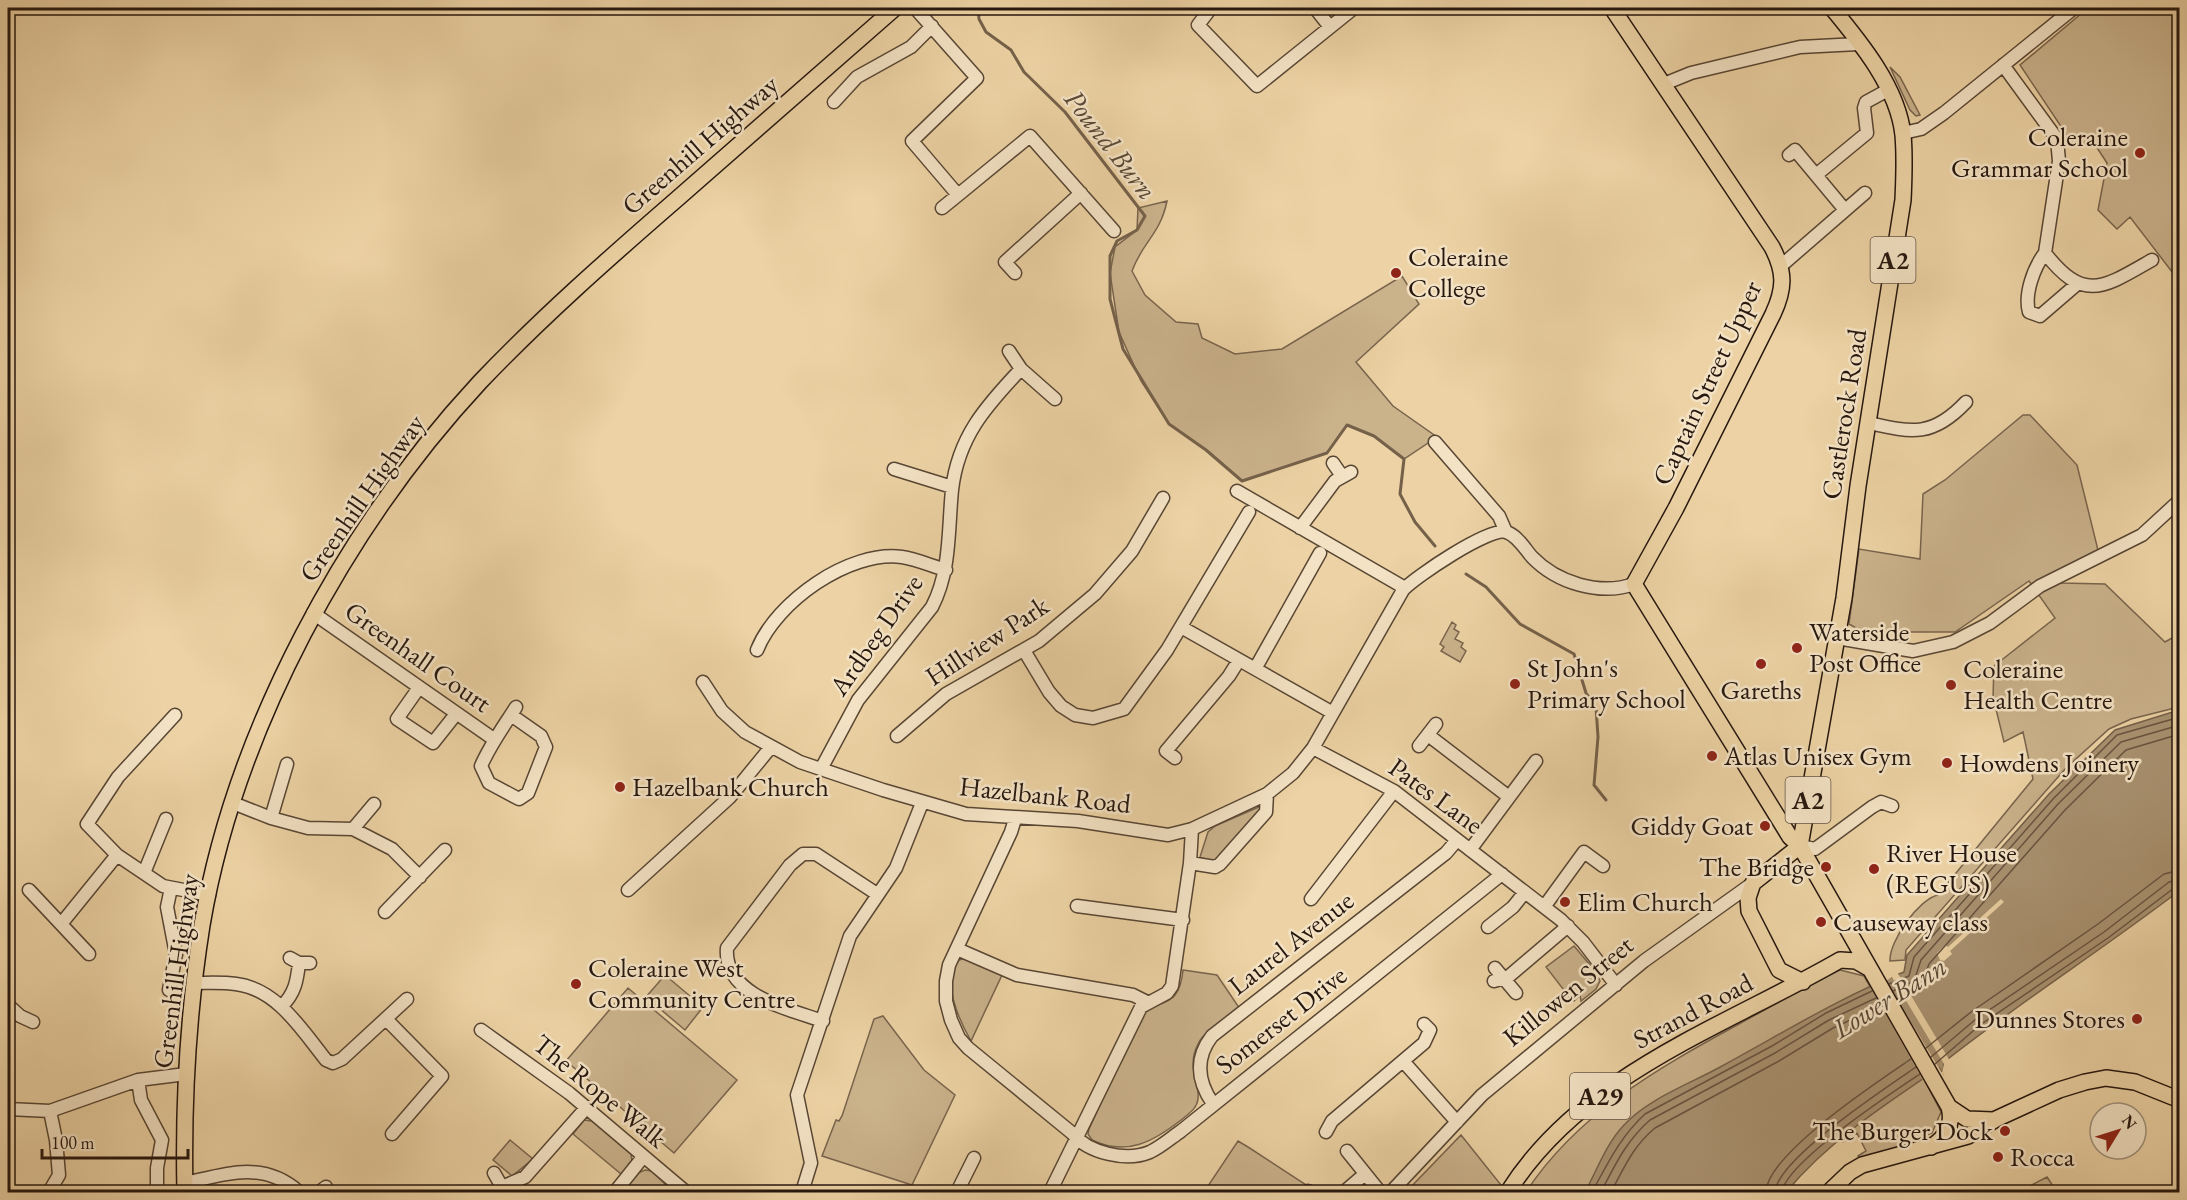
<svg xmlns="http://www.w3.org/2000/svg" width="2187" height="1200" viewBox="0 0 2187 1200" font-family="'EB Garamond',serif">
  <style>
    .green { fill: #cab28b; stroke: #78644d; stroke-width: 1.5 }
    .water { fill: #a99271; stroke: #75614a; stroke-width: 1.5 }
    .pier { fill: #ecd2a4; fill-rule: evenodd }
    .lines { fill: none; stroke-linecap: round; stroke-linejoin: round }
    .shore { stroke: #685440; stroke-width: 1.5 }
    .stream { stroke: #75614a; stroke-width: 3 }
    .minor-casing { stroke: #584634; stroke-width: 15 }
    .major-casing { stroke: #26170f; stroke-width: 18 }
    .minor { stroke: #f3e2c4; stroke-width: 12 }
    .major { stroke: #ecd2a4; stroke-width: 15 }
    .poi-dot { fill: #8f2418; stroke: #f3e2c4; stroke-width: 2 }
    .labels { text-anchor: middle; stroke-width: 5; stroke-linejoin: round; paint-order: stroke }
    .shield { fill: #f3e2c4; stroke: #645445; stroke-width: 1.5 }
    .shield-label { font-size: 26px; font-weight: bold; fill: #26170f }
    .poi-label { font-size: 27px; fill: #26170f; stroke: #f3e2c4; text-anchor: start }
    .street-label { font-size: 27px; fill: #26170f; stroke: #f3e2c4 }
    .water-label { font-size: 28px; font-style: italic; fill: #5a4836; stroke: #f3e2c4 }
  </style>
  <rect width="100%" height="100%" fill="#ecd2a4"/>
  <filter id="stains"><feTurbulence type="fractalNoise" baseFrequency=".00333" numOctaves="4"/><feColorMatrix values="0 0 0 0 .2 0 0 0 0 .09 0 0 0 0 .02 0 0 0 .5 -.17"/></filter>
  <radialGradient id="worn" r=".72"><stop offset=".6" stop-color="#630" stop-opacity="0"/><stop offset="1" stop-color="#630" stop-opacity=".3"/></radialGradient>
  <path class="green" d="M2088 8H2179V281L2130 217 2117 229 2098 210 2107 163 2094 143H2072L2020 65Z
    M1890 67 1900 77 1920 115 1916 116 1910 110Z
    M1167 201C1160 235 1143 241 1132 271L1145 295 1176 322 1198 324 1202 338 1235 354 1282 349 1402 276 1419 304 1356 362 1393 406 1437 437 1404 459 1374 436 1347 425 1327 453 1242 481 1206 450 1169 424 1141 381 1119 332 1110 273 1115 247 1137 230 1138 208Z
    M2023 415H2030L2077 465 2098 550 2058 571 2061 583 2105 584 2165 642 2179 634V707L2131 719 2109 729 2066 768 1906 950 1905 960 1890 961C1889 941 1919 899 1938 895L2033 779 2023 732 2004 742 1993 697 1994 666 2055 618 2029 581 1955 632H1863L1849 624 1859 549 1920 559 1923 494 1945 480Z
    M1452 622 1456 625 1454 629 1459 632 1455 639 1463 643 1461 647 1466 651 1460 662 1441 651 1444 647 1440 644Z
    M1261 806V811L1214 863 1200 857 1208 832 1215 826Z
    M1574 946 1596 972 1600 981 1596 989 1581 1001 1580 995 1574 1001 1570 998 1546 967Z
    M966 958 1002 975 971 1041C959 1020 940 979 959 960Z
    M1183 970 1217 975 1240 1009C1228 1018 1204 1030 1198 1044 1186 1068 1200 1079 1198 1099 1197 1109 1188 1114 1181 1120 1154 1141 1127 1157 1092 1140L1088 1134 1089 1129 1140 1019C1155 995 1179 1014 1183 970Z
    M1840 970 1864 976 1870 987 1605 1192H1526C1577 1114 1658 1068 1739 1024 1772 1006 1805 986 1840 970Z
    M665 975 703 1007 685 1030 646 997Z
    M628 988 737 1080 674 1153 566 1061Z
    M883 1016 924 1070 955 1095 912 1185 822 1156 836 1120 839 1121 842 1116 874 1019Z
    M1923 1077 1941 1112 1932 1133 1924 1136 1926 1143 1862 1160 1858 1156 1866 1151 1857 1133 1843 1142 1840 1139 1810 1164 1786 1192H1782L1808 1158Z
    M584 1120 592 1121 631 1154 632 1161 621 1174 573 1134Z
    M1461 1135 1501 1185 1496 1192H1406Z
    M510 1140 533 1159 512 1176 493 1160Z
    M1238 1141 1248 1147 1317 1192H1204Z
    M645 1170 652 1171 670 1189V1192H621L638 1173Z
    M2047 1177 2057 1192H2018Z"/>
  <path class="water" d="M2179 710V891C2102 950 2020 1002 1944 1062L1943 1073 1939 1068C1884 1105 1829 1141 1786 1192H1585C1597 1170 1606 1144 1624 1125 1649 1098 1690 1084 1722 1066 1783 1033 1840 997 1904 972L1907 955 2049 794 2115 730Z"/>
  <path class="pier" d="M2001 899 2004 902 1950 951 1952 954 1944 961 1940 960 1937 953 1945 945 1948 947Z
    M1897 972 1950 1061 1946 1064 1945 1075 1939 1072 1924 1082 1868 983ZM1892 977 1944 1064 1942 1073 1886 981Z"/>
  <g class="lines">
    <path class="shore" d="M1889 984 1909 976 1914 957 2053 799 2117 735 2180 717
      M1893 991 1914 981 1921 960 2058 804 2121 742 2180 725
      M1898 999 1920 988 1929 964 2065 810 2126 750 2180 734
      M1926 1048 1971 1012 2098 924 2164 874 2180 870
      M1931 1057 1976 1019 2104 932 2169 882 2180 879
      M1935 1064 1980 1025 2108 938 2174 888 2180 887
      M1592 1192C1608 1163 1620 1137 1645 1114L1772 1046 1826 1013 1872 991
      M1601 1192C1615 1165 1626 1141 1650 1120L1775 1053 1829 1020 1876 998
      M1611 1192C1624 1168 1633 1146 1655 1128L1779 1061 1833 1028 1881 1006
      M1766 1192C1767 1154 1879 1081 1911 1059
      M1775 1192C1777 1159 1887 1087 1916 1067
      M1782 1192C1786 1162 1893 1092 1920 1074"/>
    <path class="stream" d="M978 8 979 19 986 32 1011 50 1024 72 1065 112 1145 216 1137 230 1117 241 1110 256V299L1123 349 1169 424 1206 450 1242 481 1327 453 1347 425 1374 436 1404 459 1400 494 1415 522 1435 546
      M1466 574 1486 587 1520 624 1574 654 1586 693 1596 707 1598 737 1594 785 1606 800"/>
    <g class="minor-casing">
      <path id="minor" d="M915 8 977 78 912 141 958 195 1030 136 1114 231
        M1211 8 1198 25 1257 86 1354 8
        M1315 8 1330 27
        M2003 65 2057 139 2059 161 2045 253C2084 303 2103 288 2152 260
        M1664 84 1691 73 1800 47 1858 44
        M834 102 857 77 911 47 932 26
        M1903 133 1921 129 1944 113 2074 8
        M1789 155 1795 150 1845 210
        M1816 175 1867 133 1864 108 1866 102 1888 90
        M942 208 958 195
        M2045 253C2034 267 2024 294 2029 312L2040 316 2076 285
        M1782 265 1865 193
        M1015 273 1005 262 1081 193
        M1009 351 1021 369 1055 399
        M1869 423C1913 433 1933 437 1966 402
        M1435 442 1499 516 1506 532
        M1333 463 1342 476
        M894 469 952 487
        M1237 491 1405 588
        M1300 528 1335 481 1351 472
        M313 613 495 740
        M1181 627 1333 713
        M1837 638 1913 651 1953 642 1990 623 2040 586 2142 535 2180 500
        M757 650C776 602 849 550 902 557 916 559 932 566 946 570
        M1025 652 1049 692 1061 706 1075 715 1093 718 1124 709 1167 650 1249 512
        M1255 669 1320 553
        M703 682 722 711 745 732 800 762 883 790 966 814 1078 821 1168 835 1192 829 1267 794 1293 773 1313 748 1403 590C1415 577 1489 527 1506 532 1517 535 1525 549 1532 557 1557 583 1600 596 1634 584
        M418 689 397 719 433 743 456 714
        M511 715 541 736 546 747 528 793 519 799 489 783 481 766C490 745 504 726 516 707
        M1428 735 1509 797
        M897 736 946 694 1039 641 1095 594 1132 551 1163 498
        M1419 746 1436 724
        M1313 748 1394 791 1561 920 1583 942 1616 985
        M1175 758 1166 751 1229 676 1239 660
        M821 769 858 700 932 607C951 570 948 530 952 490 958 437 986 406 1021 369
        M233 803 271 818 308 828 353 829 392 849 420 877
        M271 818 287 764
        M1015 819 1011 832 949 965 946 981V1001L951 1020 959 1038 968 1048 1072 1133C1088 1153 1126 1162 1150 1152 1161 1147 1171 1138 1181 1131L1502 874
        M353 829 374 804
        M1800 846 1815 849 1872 807 1881 802 1892 806
        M1470 850 1536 761
        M117 855 163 886 209 895
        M1190 863 1215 867 1220 864 1266 812 1267 794
        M144 873 166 819
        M29 890 89 954
        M628 890 730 797 771 747
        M1311 899 1394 791
        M1077 906 1183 920
        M1544 907 1584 852 1603 866
        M385 912 445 850
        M61 924 117 855 87 824 118 777 175 715
        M1488 927 1513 907 1525 892
        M957 949 1017 975 1133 995 1147 1002
        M290 958 299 963H310
        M1495 968 1516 993
        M1494 981 1508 977 1568 926
        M194 983C208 983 222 982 236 984 277 989 302 1030 326 1060L333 1063 342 1059 407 999
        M169 990 176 954 167 907 171 888
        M8 1005 20 1016 33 1022
        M282 1006C295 993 297 981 299 963
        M386 1019 442 1076 392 1134
        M823 1021C788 1009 723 995 727 948L790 865 803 854H816L877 894
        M481 1030 569 1093 686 1192
        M1403 1061 1457 1122
        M138 1080 141 1100 162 1140 157 1168V1192
        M1213 1104C1197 1081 1195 1058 1212 1036L1446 853 1457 840
        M8 1109 50 1111 138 1080 186 1074
        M1326 1132 1332 1121 1424 1043 1430 1030 1424 1024
        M1347 1151 1380 1192
        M494 1173 502 1187 525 1177 586 1108
        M185 1183C227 1174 263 1160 299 1192
        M1308 1191 1311 1192
        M49 1192 59 1175 56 1140 50 1111
        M319 1192 326 1187
        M615 1192 643 1157
        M802 1192 811 1163 797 1095 850 936 896 868 922 803
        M957 1192 974 1158
        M1050 1192 1141 1007 1167 993 1172 986 1190 863 1192 829
        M1344 1192 1365 1174
        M1391 1192 1482 1095 1644 961 1753 883"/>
    </g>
    <g class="major-casing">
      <path id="major" d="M1612 8 1772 247C1785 272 1785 288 1773 314L1676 508 1634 584 1790 837 1800 846 1949 1107C1954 1125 1946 1137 1931 1147
        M1800 846 1844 598 1858 486 1903 200C1904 179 1905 157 1903 135 1898 88 1861 43 1832 8
        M1800 846 1753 883 1748 898 1749 911 1779 970 1803 982
        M1949 1107 1967 1119 1993 1120
        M185 1192C183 1103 188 1013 202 925 235 730 346 526 480 382 542 317 609 258 677 199 750 135 823 71 895 8
        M1508 1192C1582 1074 1724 1027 1840 960L1856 961 1870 969
        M1829 1192 1850 1172 1862 1165 1968 1136 1996 1119 2059 1090 2085 1082 2106 1078 2135 1082 2180 1100"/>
    </g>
    <use href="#minor" class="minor"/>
    <use href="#major" class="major"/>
  </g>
  <g class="poi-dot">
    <circle cx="2140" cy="153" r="6"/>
    <circle cx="1396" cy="273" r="6"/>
    <circle cx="1797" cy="648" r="6"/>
    <circle cx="1761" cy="664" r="6"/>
    <circle cx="1515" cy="684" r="6"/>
    <circle cx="1951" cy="685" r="6"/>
    <circle cx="1712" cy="756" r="6"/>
    <circle cx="1947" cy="763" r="6"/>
    <circle cx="620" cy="787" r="6"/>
    <circle cx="1765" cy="826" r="6"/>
    <circle cx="1826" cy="867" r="6"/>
    <circle cx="1874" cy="869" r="6"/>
    <circle cx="1565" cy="902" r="6"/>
    <circle cx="1821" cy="922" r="6"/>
    <circle cx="576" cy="984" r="6"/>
    <circle cx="2137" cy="1019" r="6"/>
    <circle cx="2005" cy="1131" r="6"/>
    <circle cx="1998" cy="1157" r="6"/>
  </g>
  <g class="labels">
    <g class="shield">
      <rect x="1870.5" y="237" width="45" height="46" rx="4.5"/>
      <rect x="1785.5" y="777" width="45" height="46" rx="4.5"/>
      <rect x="1570" y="1073" width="60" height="46" rx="4.5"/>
    </g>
    <g class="shield-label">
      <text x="1893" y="269">A2</text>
      <text x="1808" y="809">A2</text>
      <text x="1600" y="1105">A29</text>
    </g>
    <g class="poi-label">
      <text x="2128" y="146" text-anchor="end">Coleraine<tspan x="2128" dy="31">Grammar School</tspan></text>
      <text x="1408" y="266">Coleraine<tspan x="1408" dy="31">College</tspan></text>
      <text x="1809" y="641">Waterside<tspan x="1809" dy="31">Post Office</tspan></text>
      <text x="1527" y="677">St John's<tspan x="1527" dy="31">Primary School</tspan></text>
      <text x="1963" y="678">Coleraine<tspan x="1963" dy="31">Health Centre</tspan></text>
      <text x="1761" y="699" text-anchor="middle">Gareths</text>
      <text x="1724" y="765">Atlas Unisex Gym</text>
      <text x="1959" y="772">Howdens Joinery</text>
      <text x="632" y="796">Hazelbank Church</text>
      <text x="1753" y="835" text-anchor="end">Giddy Goat</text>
      <text x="1886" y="862">River House<tspan x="1886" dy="31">(REGUS)</tspan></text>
      <text x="1814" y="876" text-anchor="end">The Bridge</text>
      <text x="1577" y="911">Elim Church</text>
      <text x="1833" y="931">Causeway class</text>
      <text x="588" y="977">Coleraine West<tspan x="588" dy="31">Community Centre</tspan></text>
      <text x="2125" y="1028" text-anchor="end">Dunnes Stores</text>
      <text x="1993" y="1140" text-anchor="end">The Burger Dock</text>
      <text x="2010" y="1166">Rocca</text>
    </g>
    <g class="street-label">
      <text transform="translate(700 145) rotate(-41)" y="9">Greenhill Highway</text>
      <text transform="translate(1707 383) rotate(-65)" y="9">Captain Street Upper</text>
      <text transform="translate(1844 414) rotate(-81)" y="9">Castlerock Road</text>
      <text transform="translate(362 498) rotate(-55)" y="9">Greenhill Highway</text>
      <text transform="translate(876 635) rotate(-55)" y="9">Ardbeg Drive</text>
      <text transform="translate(987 641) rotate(-33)" y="9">Hillview Park</text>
      <text transform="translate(418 657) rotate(35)" y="9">Greenhall Court</text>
      <text transform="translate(1045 795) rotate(6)" y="9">Hazelbank Road</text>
      <text transform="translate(1436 796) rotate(36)" y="9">Pates Lane</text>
      <text transform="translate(1291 943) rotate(-38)" y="9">Laurel Avenue</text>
      <text transform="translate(176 971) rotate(-82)" y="9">Greenhill Highway</text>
      <text transform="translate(1568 991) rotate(-39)" y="9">Killowen Street</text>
      <text transform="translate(1693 1011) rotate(-28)" y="9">Strand Road</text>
      <text transform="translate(1281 1020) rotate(-38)" y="9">Somerset Drive</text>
      <text transform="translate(600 1091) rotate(39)" y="9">The Rope Walk</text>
    </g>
    <g class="water-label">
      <text transform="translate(1111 144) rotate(52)" y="10">Pound Burn</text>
      <text transform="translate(1889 997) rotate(-32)" y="10">Lower Bann</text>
    </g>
  </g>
  <rect width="2187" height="1200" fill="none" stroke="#ecd2a4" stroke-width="30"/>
  <rect x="9" y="9" width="2169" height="1182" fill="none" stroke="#26170f" stroke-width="3"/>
  <rect x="15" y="15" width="2157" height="1170" fill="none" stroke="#26170f" stroke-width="1.5"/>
  <g transform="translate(2118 1131) rotate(52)"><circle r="28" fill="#f3e2c4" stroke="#a1917c" stroke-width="1.5"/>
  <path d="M0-4.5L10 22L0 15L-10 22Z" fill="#8f2418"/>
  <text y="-9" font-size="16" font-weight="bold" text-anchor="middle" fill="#26170f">N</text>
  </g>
  <path d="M42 1149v9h146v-9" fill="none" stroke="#26170f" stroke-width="3"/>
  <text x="51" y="1149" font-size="18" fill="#26170f" stroke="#f3e2c4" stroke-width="4.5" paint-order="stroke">100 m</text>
  <rect width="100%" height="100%" filter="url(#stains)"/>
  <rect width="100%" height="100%" fill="url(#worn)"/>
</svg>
